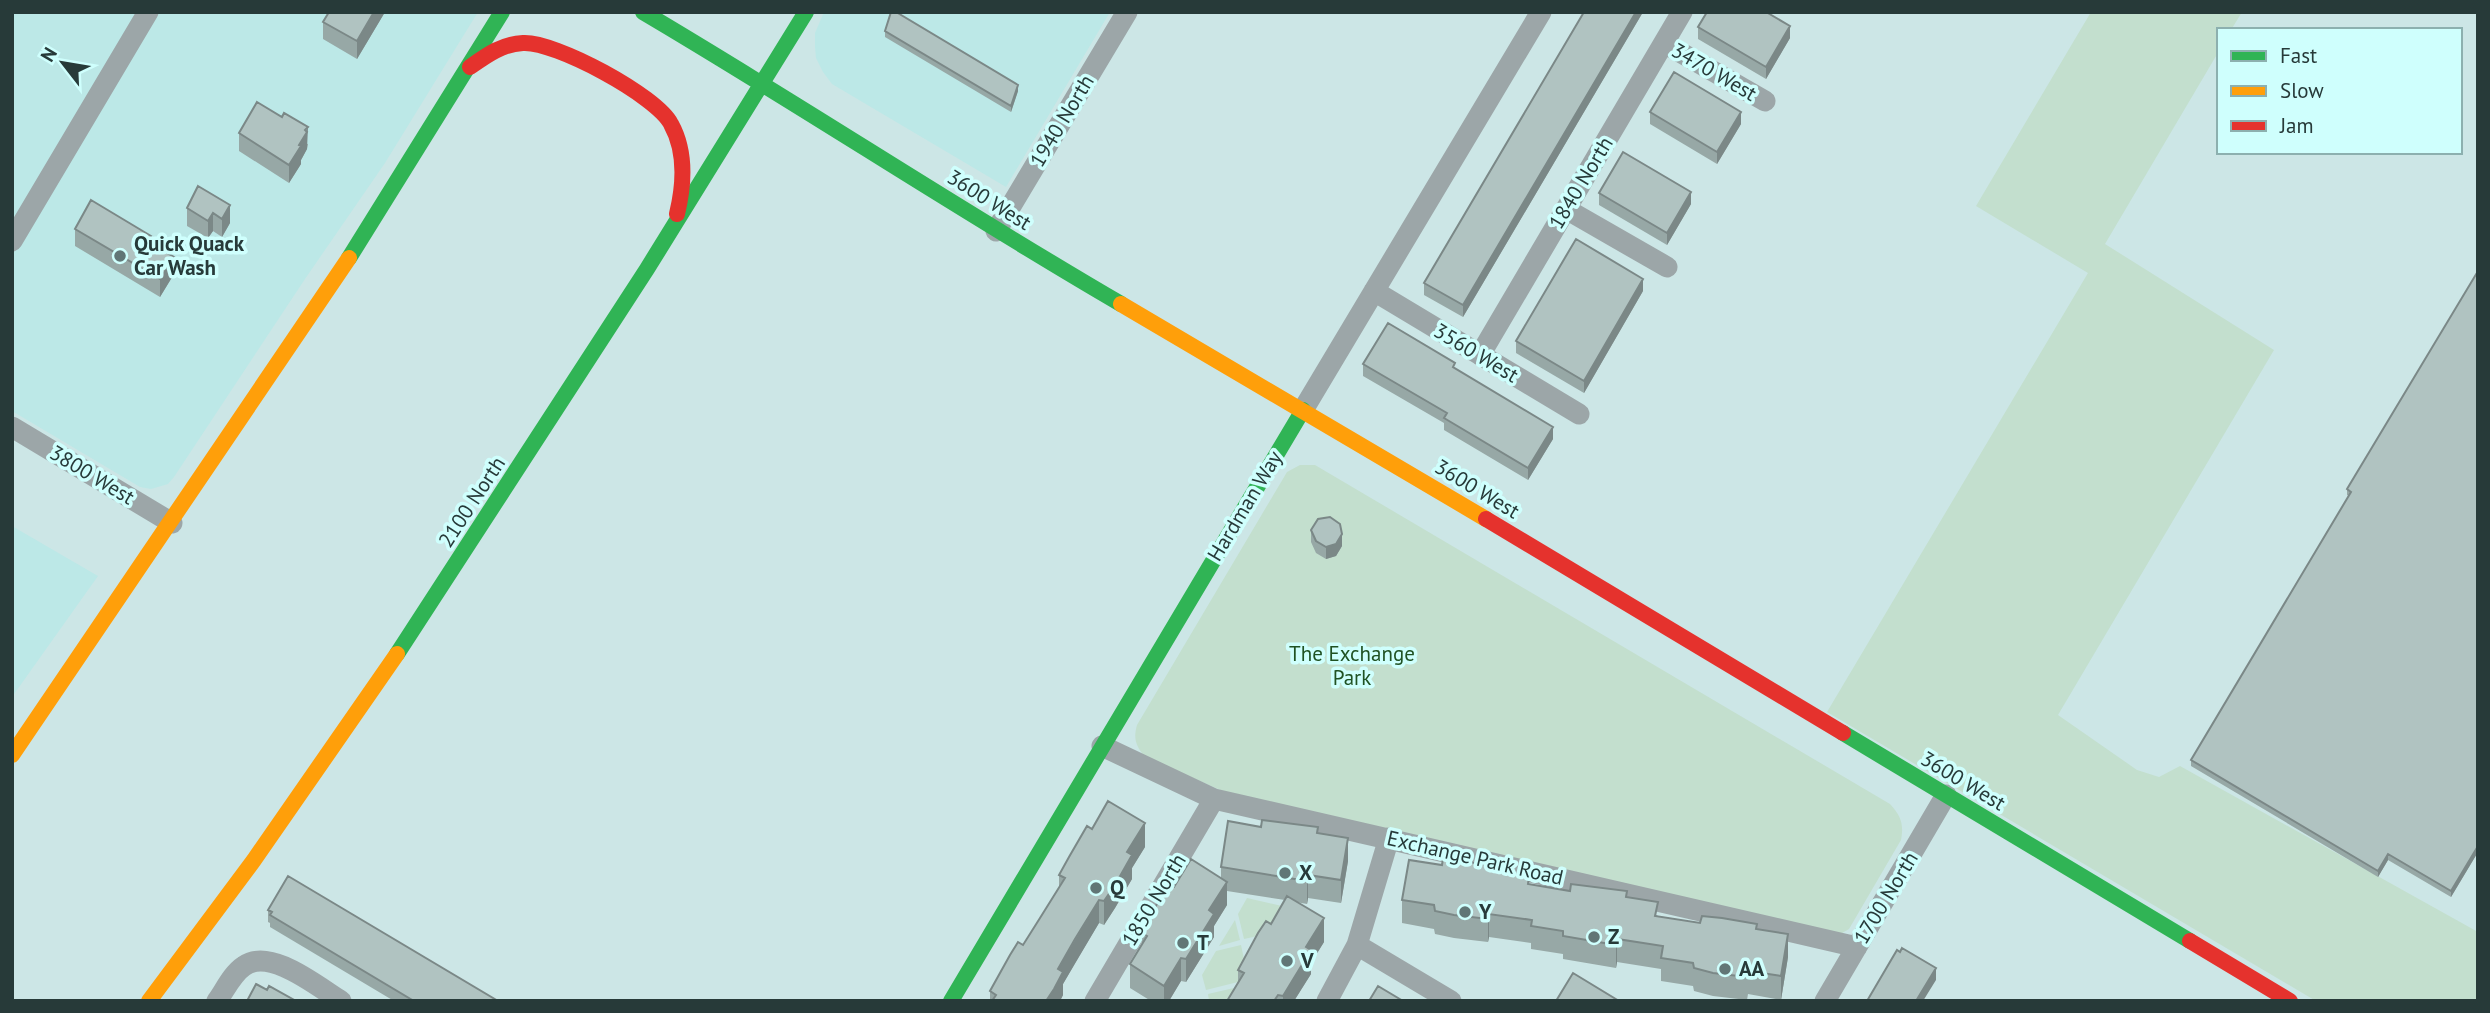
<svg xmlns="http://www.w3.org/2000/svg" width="2490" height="1013" viewBox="0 0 2490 1013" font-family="'PT Sans',sans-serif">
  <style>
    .built { fill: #bce8e7 }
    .green { fill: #c3dfce }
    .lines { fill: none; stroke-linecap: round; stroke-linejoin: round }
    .street { stroke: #9ca6a8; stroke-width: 21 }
    .fast { stroke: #30b455; stroke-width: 16 }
    .slow { stroke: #ff9f0a; stroke-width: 16 }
    .jam { stroke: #e5322d; stroke-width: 16 }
    .wall { fill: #97a8a6 }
    .shaded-wall { fill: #7b8887 }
    .building { fill: #b0c3c1; stroke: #7b8887; stroke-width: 2 }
    .poi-dot { fill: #617676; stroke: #cffffd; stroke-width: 2.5 }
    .labels { text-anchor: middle; stroke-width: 7; stroke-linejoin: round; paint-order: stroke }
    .street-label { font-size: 21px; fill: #273a39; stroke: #cffffd }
    .poi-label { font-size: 21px; font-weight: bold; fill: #273a39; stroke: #cffffd; text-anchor: start }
    .park-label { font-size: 21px; fill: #205223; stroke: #cffffd }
  </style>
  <rect width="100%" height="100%" fill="#cce6e6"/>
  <path class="built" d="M12 12H478L385 163 305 279 174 477 168 484 151 489 140 487 12 411Z
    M824 12H1110L1006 187 832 84 823 72 816 58 815 47V33Z
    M12 526 98 576 12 697Z"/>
  <path class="green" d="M2091 12H2242L2231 30H2219V51L2105 244 2274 350 2058 715 2137 770 2159 777 2180 766 2478 932V1001H2316L1827 712 2088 273 1976 206Z
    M1300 465H1315L1890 804C1901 816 1904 824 1901 840L1849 929 1837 936 1241 799 1145 757C1136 746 1133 739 1137 725L1287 472Z
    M1247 898 1282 906 1267 934 1244 939 1238 914Z
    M1235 920 1240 940 1219 946Z
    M1241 945 1246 968 1238 982 1206 990 1202 975 1216 951Z
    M1234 988 1227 1001H1209L1208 994Z"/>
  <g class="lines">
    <path class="street" d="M1664 43 1765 101
      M1566 209 1667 267
      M996 231 1127 12
      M12 241 148 12
      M1374 291 1579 414
      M1480 355 1682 12
      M1303 410 1541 12
      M12 427 172 523
      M1102 746 1214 799 1857 947
      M1357 945 1451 1001
      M217 1001C225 990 232 974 244 966 270 947 318 987 341 1001
      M1095 1001 1214 799
      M1327 1001 1357 945 1389 838
      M1825 1001 1946 795"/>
    <path class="fast" d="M643 12C804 107 959 210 1121 304
      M349 258 502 12
      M397 654 647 269 806 12
      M1843 733 2190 941
      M951 1001 1303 410"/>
    <path class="slow" d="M1121 304 1486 519
      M12 755 349 258
      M149 1001 254 860 397 654"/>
    <path class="jam" d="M470 67C487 55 502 44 523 43 555 41 657 96 671 124 686 151 684 185 677 214
      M1486 519 1843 733
      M2190 941 2290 1001"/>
  </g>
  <path class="wall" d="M385 12 357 59 323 39V22Z
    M1584 12H1643L1463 317 1424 295V283Z
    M1698 27 1790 38 1766 79 1698 39Z
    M885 31 1018 91 1011 112 885 37Z
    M1650 112 1741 124 1717 164 1650 124Z
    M239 133 308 144 307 149 301 160V164L289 183 239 151Z
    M198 186 230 223 222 237 213 231 208 238 187 226V208Z
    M1599 193 1691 204 1667 245 1599 205Z
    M75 229 151 243 174 274 160 297 75 246Z
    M2478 271V852L2451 897 2388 860 2378 877 2191 766V760L2349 496 2347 495V489Z
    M1643 291 1584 393 1516 353V341Z
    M1363 364 1455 369 1553 439 1528 480 1444 430V423L1363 376Z
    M1311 530 1342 546 1336 556 1326 559 1316 553 1311 542Z
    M1261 827 1318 833 1348 861 1341 903 1308 898 1307 904 1296 902 1324 942 1311 963V974L1294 1001H1227L1238 982V970L1271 924 1285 900 1227 891V905L1214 926V937L1186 982 1181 981 1169 1001H1151L1130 988V964L1142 945V933L1174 887 1221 878V867Z
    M1092 829 1145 847 1132 868V879L1115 908 1104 925 1099 923 1075 963 1063 984V995L1060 1001H990V991L1023 945 1059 887V875Z
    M1442 865 1498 872 1529 884 1570 891 1627 897 1658 916 1700 923 1757 929 1788 957 1781 1000 1748 994 1747 1000 1713 996 1694 991 1693 986 1661 981V969L1617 962 1616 968 1563 959V954L1531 949V943L1489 937 1488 942 1454 938 1435 934 1434 929 1402 923V900Z
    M268 910 498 1001H394L270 927V923L268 922Z"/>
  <path class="shaded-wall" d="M374 12H385L357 59V41Z
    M1636 12H1643L1463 317V305Z
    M1790 26V38L1766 79V67Z
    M1018 85V91L1011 112V106Z
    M1741 112V124L1717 164V152Z
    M308 127 307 149 301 160V164L289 183V165Z
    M1691 192V204L1667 245V233Z
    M230 205V223L222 237V219Z
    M213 213V231L208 238V221Z
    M174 257V274L160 297V279Z
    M1643 279V291L1584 393V381Z
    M1553 427V439L1528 480V468Z
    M1342 534V546L1336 556 1326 559V547Z
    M1145 823V847L1132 868V879L1115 908 1104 925V901L1127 852Z
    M1348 838V861L1341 903V880Z
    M2478 846V852L2451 897V891Z
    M2388 854V860L2378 877V871Z
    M1308 875V898L1307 904V881Z
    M1227 882V905L1214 926V937L1186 982V959L1209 910Z
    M1099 900V923L1063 984V995L1060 1001H1046L1058 969Z
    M1489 914V937L1488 942V919Z
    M1324 918V942L1311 963V974L1294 1001H1283V996L1306 947Z
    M1788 934V957L1781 1000V976Z
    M1617 939V962L1616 968V945Z
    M1181 958V981L1169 1001H1164V986Z
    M1936 968V980L1923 1001H1916Z"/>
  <path class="building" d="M329 12H374L357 41 323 22Z
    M891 12H896L1018 85 1011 106 885 31Z
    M1584 12H1636L1463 305 1424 283Z
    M1707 12H1766L1790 26 1766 67 1698 27Z
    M1674 72 1741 112 1717 152 1650 112Z
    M257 102 282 117 284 113 308 127 305 130 307 132 299 145 301 146 289 165 239 133Z
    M1623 152 1691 192 1667 233 1599 193Z
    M198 186 230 205 222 219 213 213 208 221 187 208Z
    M91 200 151 236 148 241 174 257 160 279 75 229Z
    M1576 239 1643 279 1584 381 1516 341Z
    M2478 271V846L2451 891 2388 854 2378 871 2191 760 2351 492 2347 489Z
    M1388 323 1455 363 1453 367 1553 427 1528 468 1444 418 1447 413 1363 364Z
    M1330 517 1340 524 1342 534 1336 544 1326 547 1316 541 1311 530 1318 519Z
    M1108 801 1145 823 1127 852 1132 855 1115 885 1104 901 1099 900 1075 939 1058 969 1063 972 1054 989 1046 1001H992L996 995 990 991 1010 955 1018 942 1023 945 1040 918 1065 878 1059 875 1069 857 1087 826 1092 829Z
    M1262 820 1318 827 1317 833 1348 838 1341 880 1308 875 1307 881 1221 867 1228 821 1261 827Z
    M1191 859 1227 882 1209 910 1214 914 1186 959 1181 958 1164 986 1130 964 1147 936 1142 933 1161 896 1169 884 1174 887Z
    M1443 859 1498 866 1497 872 1529 877 1528 884 1570 891 1571 884 1627 891 1626 897 1658 902 1655 916 1700 923 1702 916 1722 918 1757 924 1756 929 1788 934 1781 976 1748 971 1747 977 1713 973 1694 968 1693 963 1661 958 1663 946 1617 939 1616 945 1563 936V931L1531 926 1532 920 1489 914 1488 919 1454 915 1435 911 1434 905 1402 900 1409 860 1442 865Z
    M288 876 498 1001H414L270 915 272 912 268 910Z
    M1287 896 1324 918 1306 947 1311 950 1283 996 1278 995 1274 1001H1227L1244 973 1238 970 1258 933 1266 921 1271 924Z
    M1902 948 1936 968 1916 1001H1867L1897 950 1900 952Z
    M1573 973 1619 1001H1556Z
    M256 984 267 990 269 986 296 1001H247Z
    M1378 986 1403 1001H1369Z"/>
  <g class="poi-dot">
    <circle cx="120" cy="256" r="7"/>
    <circle cx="1285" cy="873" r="7"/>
    <circle cx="1096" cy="888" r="7"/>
    <circle cx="1465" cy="912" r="7"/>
    <circle cx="1594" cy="937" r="7"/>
    <circle cx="1183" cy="943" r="7"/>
    <circle cx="1287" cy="961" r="7"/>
    <circle cx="1725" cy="969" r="7"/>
  </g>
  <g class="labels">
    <g class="street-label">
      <text transform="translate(1714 72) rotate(30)" y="7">3470 West</text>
      <text transform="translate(1062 121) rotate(-59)" y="7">1940 North</text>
      <text transform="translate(1581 183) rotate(-59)" y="7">1840 North</text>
      <text transform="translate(989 200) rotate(32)" y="7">3600 West</text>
      <text transform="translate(1476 353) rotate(31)" y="7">3560 West</text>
      <text transform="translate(92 475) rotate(31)" y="7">3800 West</text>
      <text transform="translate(1477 489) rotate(31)" y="7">3600 West</text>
      <text transform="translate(472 502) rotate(-57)" y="7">2100 North</text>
      <text transform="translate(1245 506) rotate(-59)" y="7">Hardman Way</text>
      <text transform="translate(1963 781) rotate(31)" y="7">3600 West</text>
      <text transform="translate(1475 858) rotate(13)" y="7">Exchange Park Road</text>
      <text transform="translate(1886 898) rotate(-59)" y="7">1700 North</text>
      <text transform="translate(1154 900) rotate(-59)" y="7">1850 North</text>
    </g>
    <g class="poi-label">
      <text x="134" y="251">Quick Quack<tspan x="134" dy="24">Car Wash</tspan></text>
      <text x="1299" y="880">X</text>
      <text x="1110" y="895">Q</text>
      <text x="1479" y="919">Y</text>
      <text x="1608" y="944">Z</text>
      <text x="1197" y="950">T</text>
      <text x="1301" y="968">V</text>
      <text x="1739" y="976">AA</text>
    </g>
    <g class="park-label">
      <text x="1352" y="661">The Exchange<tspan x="1352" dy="24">Park</tspan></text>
    </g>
  </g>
  <rect width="2490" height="1013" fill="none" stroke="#273a39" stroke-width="28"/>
  <rect x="2217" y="28" width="245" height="126" fill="#cffffd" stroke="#8cb0af" stroke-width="2"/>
  <rect x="2231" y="51" width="35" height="10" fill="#30b455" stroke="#8cb0af" stroke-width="2"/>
  <text x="2280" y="63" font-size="21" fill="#273a39">Fast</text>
  <rect x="2231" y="86" width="35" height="10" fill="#ff9f0a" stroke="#8cb0af" stroke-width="2"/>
  <text x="2280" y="98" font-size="21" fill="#273a39">Slow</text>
  <rect x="2231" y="121" width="35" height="10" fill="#e5322d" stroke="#8cb0af" stroke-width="2"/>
  <text x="2280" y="133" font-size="21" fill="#273a39">Jam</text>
  <g transform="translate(63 63) rotate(301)" stroke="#cffffd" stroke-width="5" paint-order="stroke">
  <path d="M0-5L12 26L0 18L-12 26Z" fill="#273a39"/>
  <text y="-10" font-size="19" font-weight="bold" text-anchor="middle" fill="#273a39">N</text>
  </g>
</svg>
